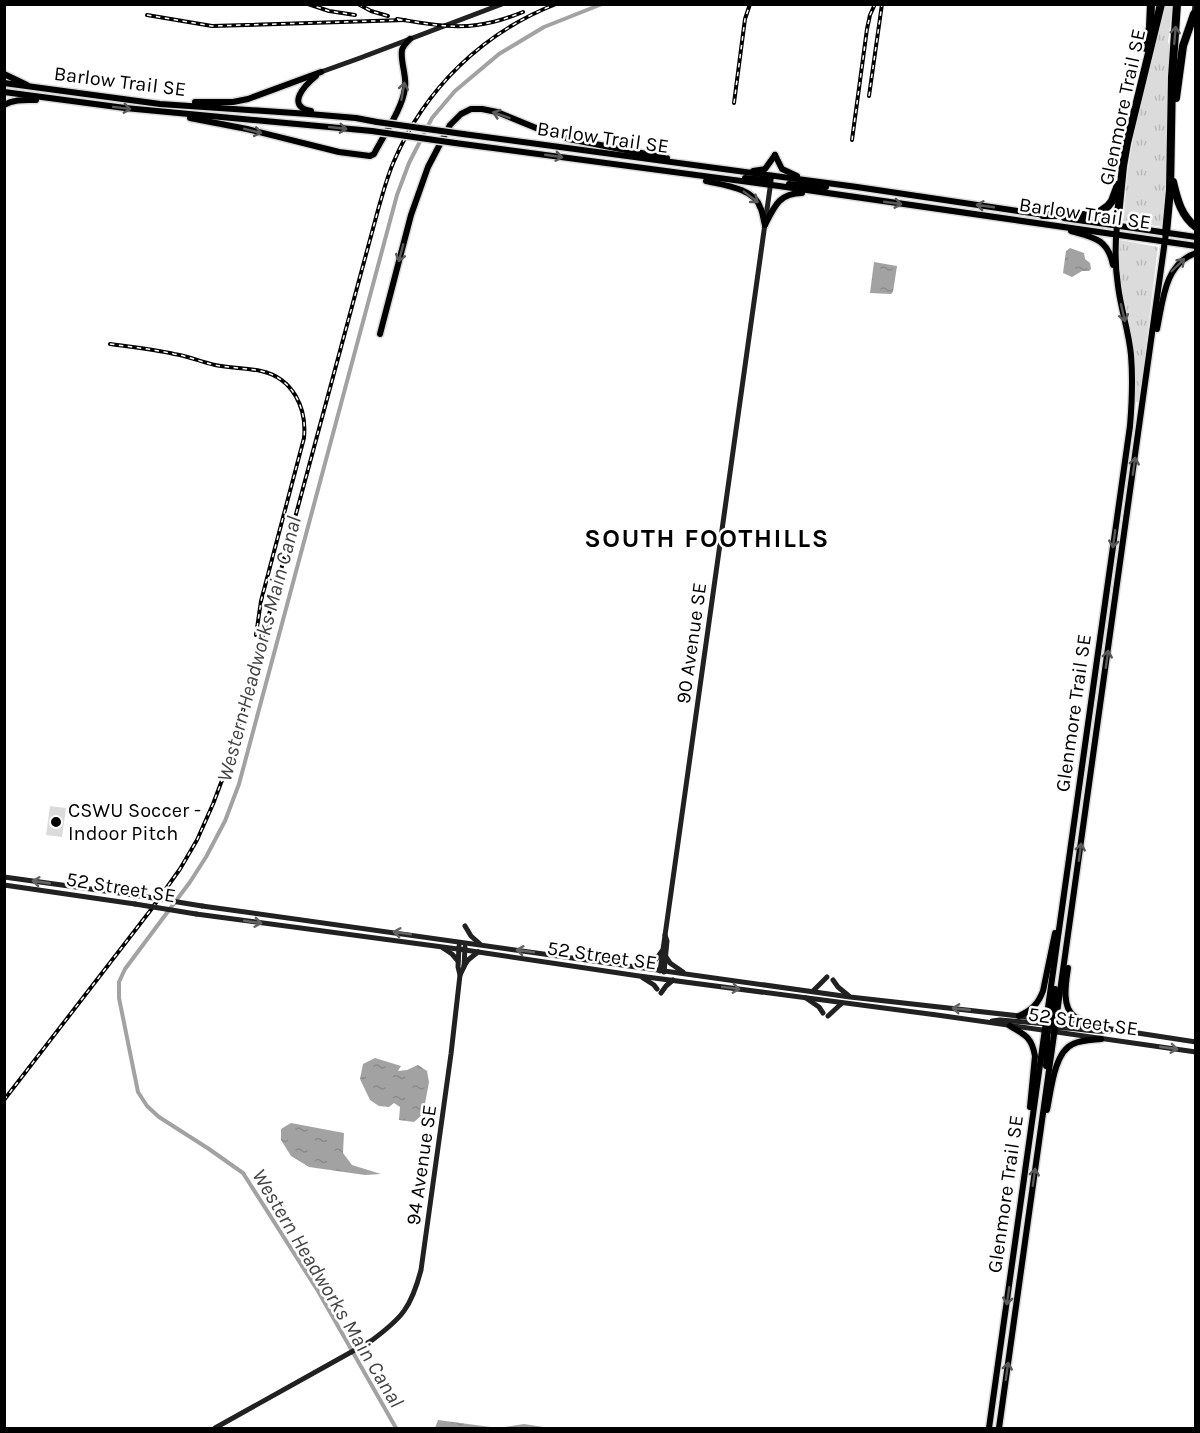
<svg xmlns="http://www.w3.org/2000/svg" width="1200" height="1433" font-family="Karla,sans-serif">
<defs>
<pattern id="grass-tufts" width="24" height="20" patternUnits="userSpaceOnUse" patternTransform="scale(1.5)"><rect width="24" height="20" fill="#dbdbdb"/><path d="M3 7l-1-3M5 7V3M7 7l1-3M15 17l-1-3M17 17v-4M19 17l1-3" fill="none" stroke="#bababa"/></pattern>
<pattern id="water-ripples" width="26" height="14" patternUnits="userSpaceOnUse" patternTransform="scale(1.5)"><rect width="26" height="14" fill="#a2a2a2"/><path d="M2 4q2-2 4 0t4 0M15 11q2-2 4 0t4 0" fill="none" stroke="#8a8a8a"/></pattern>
</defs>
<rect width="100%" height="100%" fill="#fff"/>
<g fill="url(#grass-tufts)">
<path d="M1165 5H1173L1168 42 1170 47C1166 107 1172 167 1163 227L1123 221 1128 168 1137 116Z"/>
<path d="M1120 240 1158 247 1139 402H1136V373L1134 353 1120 279Z"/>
</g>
<path fill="#dbdbdb" d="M50 806 66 808 62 837 46 835Z"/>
<g fill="url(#water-ripples)">
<path d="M1070 248 1084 253 1085 259 1090 263 1091 269 1089 271H1082L1072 277 1063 273 1066 251Z"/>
<path d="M874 262 897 266 893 292 891 294 870 293Z"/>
<path d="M375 1058 401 1066 398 1071 407 1070 418 1065 427 1071 429 1082 423 1114 414 1122 399 1120 400 1107 394 1103 389 1107 379 1106 370 1100 360 1079 363 1064Z"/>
<path d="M291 1123 344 1133 343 1153 352 1165 381 1174 365 1175 309 1167 291 1156 281 1140V1129Z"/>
<path d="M438 1420 498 1428 524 1424 550 1428H435Z"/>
</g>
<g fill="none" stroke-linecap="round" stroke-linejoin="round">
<path stroke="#a2a2a2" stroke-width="4" d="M396 1428 318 1291 243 1173 209 1149 159 1117 147 1106 138 1092 119 998V982L125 969 190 882 206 857 225 821 239 784 397 195 409 163 432 118 455 91 499 54 544 27 602 4"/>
<defs>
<g id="primary">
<path d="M4 74 27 85"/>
<path d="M4 83 160 104 309 114 356 118 377 122"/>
<path d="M4 92 125 108 372 131"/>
<path d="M195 102H233L248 99 321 72"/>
<path d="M4 105C14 99 25 100 36 100"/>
<path d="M311 111C285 106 305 85 316 76"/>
<path d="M190 118 247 129 339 152 370 156 374 154C384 134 402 110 405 88 407 76 400 61 402 50 403 46 407 42 410 39"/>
<path d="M463 134 857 187 1045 215"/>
<path d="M455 143 779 186 1196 246"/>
<path d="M775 155 782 169 797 176"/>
<path d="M753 171 765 169 775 155"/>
<path d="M745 178 767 180H770L772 176"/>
<path d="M706 181C723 185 754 188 760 207 763 212 763 219 765 225"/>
<path d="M789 184 826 187"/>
<path d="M1064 218 1196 237"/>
<path d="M765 225C774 207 779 193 802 193"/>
<path d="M1071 231C1093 237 1108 239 1113 265"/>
<path d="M1157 329C1163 301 1164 264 1196 253"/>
<path d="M380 334 411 215 428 167 450 125 461 114 471 109H482L497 112 541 130 569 139 667 158"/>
<path d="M1068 968C1066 982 1061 1008 1075 1017 1084 1023 1097 1025 1107 1028"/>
<path d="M1019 1016C1032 1010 1038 1004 1043 991L1055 933"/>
<path d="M1010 1026C1026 1035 1032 1038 1035 1056L1030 1107"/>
<path d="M1052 1026 1055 989"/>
<path d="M1046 1066 1048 1026"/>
<path d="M1047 1110C1051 1091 1054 1052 1073 1044 1081 1040 1092 1040 1101 1039"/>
<path d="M989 1428 1044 1036 1130 426C1132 402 1133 379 1131 355 1129 332 1121 310 1118 286 1115 266 1115 245 1117 225"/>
<path d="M999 1428 1166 233"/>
</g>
<g id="highway">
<path d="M1146 48 1150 27 1151 4"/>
<path d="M1176 98 1183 46 1194 14"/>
<path d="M1173 182C1177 199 1181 216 1196 227"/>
<path d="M1043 215H1087L1098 213 1108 206 1112 201 1118 185"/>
<path d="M1117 225 1123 166 1127 143 1161 4"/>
<path d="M1166 233 1170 190 1172 77 1177 4"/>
</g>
</defs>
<use href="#primary" stroke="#dbdbdb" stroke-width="9"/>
<use href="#highway" stroke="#dbdbdb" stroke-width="10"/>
<g stroke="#212121" stroke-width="5">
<path d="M1194 14 1195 4"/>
<path d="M321 72 360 58 502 4"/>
<path d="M4 877 141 896"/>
<path d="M4 885 135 904"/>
<path d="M202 906 850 997 1019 1016 1090 1026"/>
<path d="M196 914 465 950 639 976 937 1015 1196 1052"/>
<path d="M465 926 471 936 480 944"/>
<path d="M459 946 458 967 460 975"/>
<path d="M443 948 452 954 458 961"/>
<path d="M666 957 670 963 683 972"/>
<path d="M464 966 468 960 478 952"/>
<path d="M646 967 654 962 662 951"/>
<path d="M660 971 771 181"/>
<path d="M664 972 667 941 665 935"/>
<path d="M643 978 654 985 657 989"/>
<path d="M833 980 838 987 849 996"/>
<path d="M813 991 827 977"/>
<path d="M661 993 666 986 673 980"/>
<path d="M806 998 819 1007 823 1013"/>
<path d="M828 1016 842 1003"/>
<path d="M992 1021 1000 1020 1048 1024"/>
<path d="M1053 1028C1072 1026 1090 1033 1109 1031"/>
<path d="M1105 1028 1196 1042"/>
<path d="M215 1428 371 1341C402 1318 411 1308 421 1270L451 1054 460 975 464 967 465 947"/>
</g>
<use href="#primary" stroke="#000" stroke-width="6"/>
<use href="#highway" stroke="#000" stroke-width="8"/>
<defs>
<g id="rail">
<path d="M308 4 329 11 355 15"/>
<path d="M358 4 371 11 388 16"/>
<path d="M147 15 212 26 405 20"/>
<path d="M397 19C423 23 451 29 477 25 493 23 508 18 523 12"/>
<path d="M869 96 882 4"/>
<path d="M734 103 745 19 750 4"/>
<path d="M852 140 867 29 870 15 875 4"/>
<path d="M110 344C131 347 153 349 174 354 188 356 201 362 215 365 230 368 246 368 261 371 293 378 307 408 304 438L261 601 256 635"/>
<path d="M4 1100 150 911 180 869 197 840 213 804 227 767 237 733 378 210C383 193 387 177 394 161 425 89 482 33 556 4"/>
</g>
</defs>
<use href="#rail" stroke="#000" stroke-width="4"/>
<use href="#rail" stroke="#fff" stroke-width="1.5" stroke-dasharray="4.5" stroke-linecap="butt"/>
<defs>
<g id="primary-bridge">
<path d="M377 122 463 134"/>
<path d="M372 131 455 143"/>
</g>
</defs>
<use href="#primary-bridge" stroke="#dbdbdb" stroke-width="9" stroke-linecap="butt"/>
<g stroke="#212121" stroke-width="5">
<path d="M141 896 202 906"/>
<path d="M135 904 196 914"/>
</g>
<use href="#primary-bridge" stroke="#000" stroke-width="6"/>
</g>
<defs><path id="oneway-shaft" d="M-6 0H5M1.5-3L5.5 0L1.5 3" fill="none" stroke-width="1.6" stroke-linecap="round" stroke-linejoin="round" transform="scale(1.5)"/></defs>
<g stroke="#595959">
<use href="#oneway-shaft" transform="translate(1175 35) rotate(-85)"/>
<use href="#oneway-shaft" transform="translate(403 91) rotate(-80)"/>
<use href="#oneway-shaft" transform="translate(122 108) rotate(7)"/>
<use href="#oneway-shaft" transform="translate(501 115) rotate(-161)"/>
<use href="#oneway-shaft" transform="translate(338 128) rotate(6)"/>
<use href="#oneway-shaft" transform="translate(253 131) rotate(14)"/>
<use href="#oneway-shaft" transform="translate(554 156) rotate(8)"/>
<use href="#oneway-shaft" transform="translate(751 197) rotate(37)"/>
<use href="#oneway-shaft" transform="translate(893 203) rotate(8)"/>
<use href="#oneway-shaft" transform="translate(985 206) rotate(-172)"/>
<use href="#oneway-shaft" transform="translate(401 253) rotate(105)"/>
<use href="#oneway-shaft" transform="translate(1178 265) rotate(-44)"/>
<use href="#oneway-shaft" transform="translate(1123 313) rotate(77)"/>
<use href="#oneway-shaft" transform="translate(1134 466) rotate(-82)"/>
<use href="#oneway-shaft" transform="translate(1114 539) rotate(98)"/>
<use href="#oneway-shaft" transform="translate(1107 659) rotate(-82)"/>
<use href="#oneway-shaft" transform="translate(1080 852) rotate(-82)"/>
<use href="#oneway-shaft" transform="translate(1034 1177) rotate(-82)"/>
<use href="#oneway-shaft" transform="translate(1008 1296) rotate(98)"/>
<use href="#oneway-shaft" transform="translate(1007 1371) rotate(-82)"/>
</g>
<g stroke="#646464">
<use href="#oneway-shaft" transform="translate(41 882) rotate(-172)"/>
<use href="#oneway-shaft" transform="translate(253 922) rotate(8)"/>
<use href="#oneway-shaft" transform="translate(402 933) rotate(-172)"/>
<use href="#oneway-shaft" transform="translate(525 951) rotate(-172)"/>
<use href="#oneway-shaft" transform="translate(731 988) rotate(7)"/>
<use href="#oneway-shaft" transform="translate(961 1009) rotate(-174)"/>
<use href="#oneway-shaft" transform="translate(1169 1048) rotate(8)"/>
</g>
<circle fill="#000" stroke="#fff" stroke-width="2" cx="56" cy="822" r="6"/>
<g text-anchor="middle" stroke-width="5" stroke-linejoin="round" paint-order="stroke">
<g font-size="20" fill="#000" stroke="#fff">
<text transform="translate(120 81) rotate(7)" y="7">Barlow Trail SE</text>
<text transform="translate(1122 107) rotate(-78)" y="7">Glenmore Trail SE</text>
<text transform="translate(603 137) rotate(8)" y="7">Barlow Trail SE</text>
<text transform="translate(1085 213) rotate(8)" y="7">Barlow Trail SE</text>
<text transform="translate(691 643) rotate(-82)" y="7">90 Avenue SE</text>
<text transform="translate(1073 713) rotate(-82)" y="7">Glenmore Trail SE</text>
<text transform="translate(121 887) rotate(9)" y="7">52 Street SE</text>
<text transform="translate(602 955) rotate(8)" y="7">52 Street SE</text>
<text transform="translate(1083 1021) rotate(8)" y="7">52 Street SE</text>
<text transform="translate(421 1165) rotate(-82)" y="7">94 Avenue SE</text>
<text transform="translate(1005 1194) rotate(-82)" y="7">Glenmore Trail SE</text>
</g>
<g font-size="20" fill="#000" stroke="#fff" text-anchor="start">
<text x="68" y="817">CSWU Soccer -<tspan x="68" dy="23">Indoor Pitch</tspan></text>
</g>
<g font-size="21" font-style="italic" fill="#434343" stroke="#fff">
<text transform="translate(259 649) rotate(-75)" y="7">Western Headworks Main Canal</text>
<text transform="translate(328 1288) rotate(59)" y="7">Western Headworks Main Canal</text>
</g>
<g font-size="26" font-weight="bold" letter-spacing="1.5" fill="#000" stroke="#fff">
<text x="707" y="547">SOUTH FOOTHILLS</text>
</g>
</g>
<rect width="1200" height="1433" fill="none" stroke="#000000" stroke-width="12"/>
</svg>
